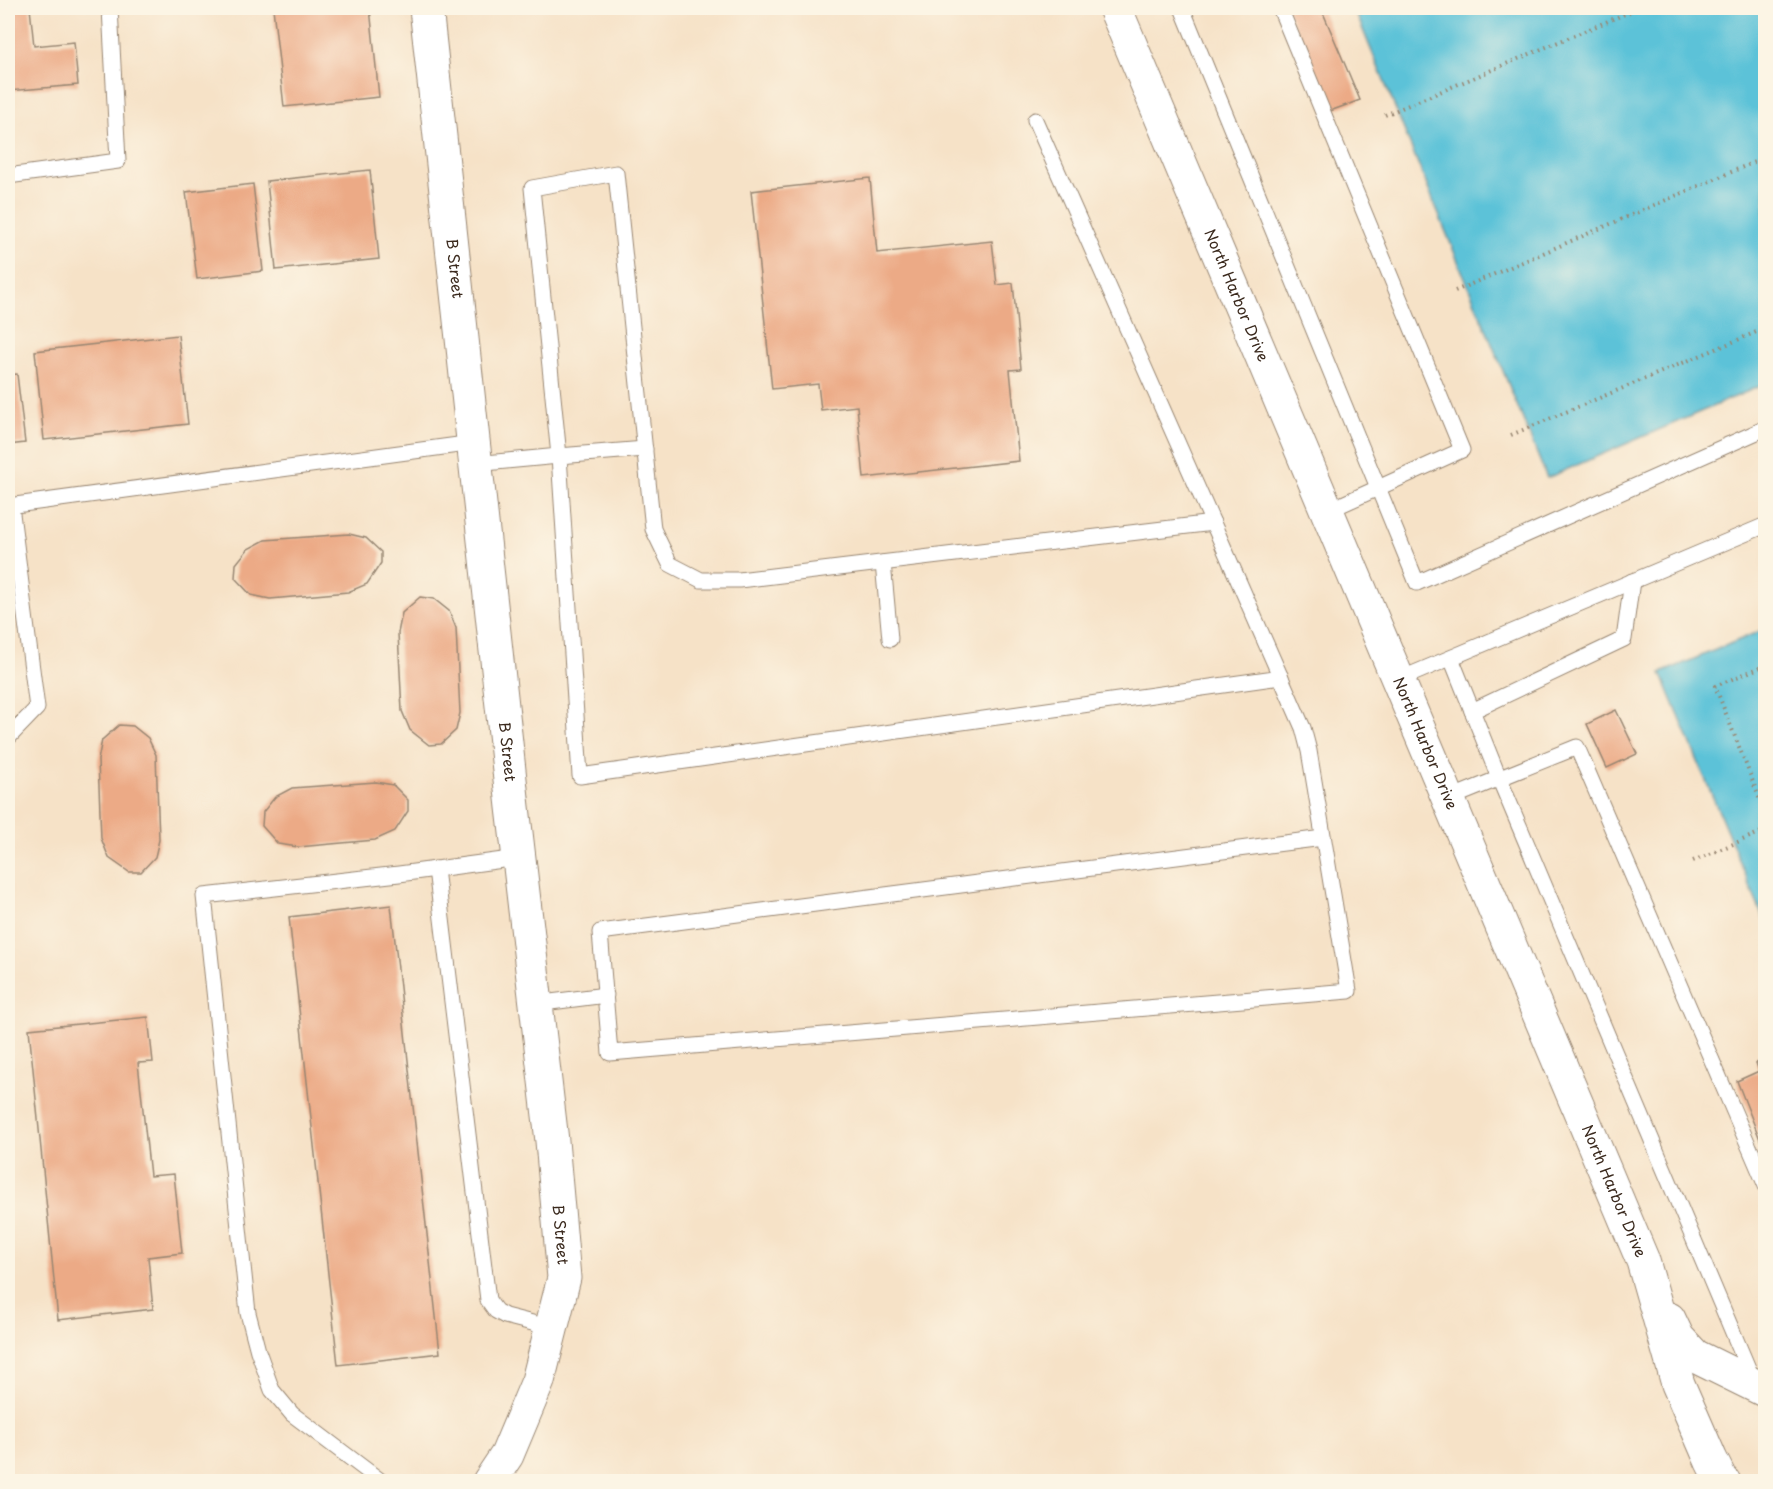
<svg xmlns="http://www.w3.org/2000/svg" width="1773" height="1489" font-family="'Playpen Sans',sans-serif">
<rect width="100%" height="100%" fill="#fcf5e5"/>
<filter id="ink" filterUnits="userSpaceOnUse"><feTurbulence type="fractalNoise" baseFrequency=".0167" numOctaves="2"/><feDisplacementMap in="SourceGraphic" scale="12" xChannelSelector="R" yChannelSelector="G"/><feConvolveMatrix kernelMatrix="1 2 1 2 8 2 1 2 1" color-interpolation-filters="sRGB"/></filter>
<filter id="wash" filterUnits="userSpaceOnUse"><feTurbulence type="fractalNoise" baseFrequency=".008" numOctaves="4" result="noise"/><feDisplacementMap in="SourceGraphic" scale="24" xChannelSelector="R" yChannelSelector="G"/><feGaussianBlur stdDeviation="1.35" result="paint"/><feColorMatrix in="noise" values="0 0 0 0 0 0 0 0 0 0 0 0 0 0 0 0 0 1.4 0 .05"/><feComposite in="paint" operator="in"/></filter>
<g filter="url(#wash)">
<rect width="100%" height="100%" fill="#f6e2c7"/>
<g fill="#5bc2d8" stroke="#4b767b" stroke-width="1.5">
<path d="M1354 8H1765V384L1547 478Z"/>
<path d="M1765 629V922L1661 673Z"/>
</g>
<g id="blocks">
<g fill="#ecaa86">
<path d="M8 8H30L34 46 74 42 78 85 8 91Z"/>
<path d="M273 8H370L379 97 284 107Z"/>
<path d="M1287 8H1321L1360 100 1330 111Z"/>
<path d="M370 170 379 259 276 270 267 181Z"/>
<path d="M870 178 877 253 992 241 997 285 1013 283 1021 369 1010 370 1019 461 864 478 857 406 821 410 818 384 772 389 751 191Z"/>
<path d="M253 184 263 271 197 279 186 192Z"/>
<path d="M178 335 188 424 44 440 35 351Z"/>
<path d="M17 374 25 443 8 445V375Z"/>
<path d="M349 534 366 538 381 552V563L367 584 348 592 270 599 251 595 235 578 236 564 248 549 265 540Z"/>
<path d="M420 597 434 599 449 611 456 628 460 713 456 730 441 744 429 745 410 730 402 711 398 633 402 613Z"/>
<path d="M1616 710 1637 754 1607 768 1587 724Z"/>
<path d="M119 725 133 726 148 738 156 755 159 840 155 857 141 872H129L109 858 101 838 98 760 102 740Z"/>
<path d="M376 782 393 785 408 800V811L395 831 375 840 298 847 278 844 262 826 263 812 275 797 292 788Z"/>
<path d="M391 905 440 1353 338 1365 289 917Z"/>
<path d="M148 1017 153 1062 138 1063 150 1176 174 1174 182 1253 148 1257 153 1309 58 1320 29 1029Z"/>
<path d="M1766 1059V1152H1765L1737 1081 1759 1071 1756 1063Z"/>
</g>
</g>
</g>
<g filter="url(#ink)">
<use href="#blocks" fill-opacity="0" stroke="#988672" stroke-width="1.5"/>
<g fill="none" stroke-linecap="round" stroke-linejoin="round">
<defs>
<g id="service">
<path d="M1182 8 1417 583 1766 428"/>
<path d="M1280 8 1462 450 1327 511"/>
<path d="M1035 120 1213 523"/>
<path d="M8 176 118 161 110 8"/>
<path d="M645 449 559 456 580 776 1281 677"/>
<path d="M475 464 559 456 532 188 616 173 653 529 670 564 701 580H739L1213 523 1303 728 1309 751 1349 991 610 1053 600 932 1323 838"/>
<path d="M8 506 473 443"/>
<path d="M883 563 890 639"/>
<path d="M1451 658 1499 778 1753 1380"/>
<path d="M1398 680 1766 525"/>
<path d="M1472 711 1624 639 1632 581"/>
<path d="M8 738 37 708 11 506"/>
<path d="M1448 799 1577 747 1766 1186"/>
<path d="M436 869 488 1300 496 1311 505 1316 552 1328"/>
<path d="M535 1004 606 995"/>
<path d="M382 1482 292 1414 272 1390 258 1351 248 1313 204 896 399 874 518 858"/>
</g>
<g id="tertiary">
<path id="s1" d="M426 8 513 807 552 1141 564 1278 538 1381 507 1455 489 1482"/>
<path id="s2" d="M1115 8 1643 1261 1678 1384 1711 1460 1720 1478 1724 1482"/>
<path d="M1669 1319 1678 1338 1695 1356 1766 1391"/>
</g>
</defs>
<use href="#service" stroke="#988672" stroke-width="17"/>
<use href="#tertiary" stroke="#988672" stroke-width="35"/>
<g stroke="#988672" stroke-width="4" stroke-dasharray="1.5 4.5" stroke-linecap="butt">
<path d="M1385 115 1639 8"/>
<path d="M1455 291 1766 157"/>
<path d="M1511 435 1766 328"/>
<path d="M1766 665 1715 686 1766 815"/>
<path d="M1693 861 1766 830"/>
</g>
<use href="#service" stroke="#fff" stroke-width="15"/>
<use href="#tertiary" stroke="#fff" stroke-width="33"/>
</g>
</g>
<g text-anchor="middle" stroke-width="5" stroke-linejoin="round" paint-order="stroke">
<g font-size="15" fill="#3b2a1e" stroke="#fcf5e5">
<text dy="5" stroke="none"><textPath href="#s1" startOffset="262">B Street</textPath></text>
<text dy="5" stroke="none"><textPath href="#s2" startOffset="312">North Harbor Drive</textPath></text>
<text dy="5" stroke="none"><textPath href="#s2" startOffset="798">North Harbor Drive</textPath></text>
<text dy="5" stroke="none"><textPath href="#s1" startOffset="748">B Street</textPath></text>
<text dy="5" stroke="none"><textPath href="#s2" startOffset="1284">North Harbor Drive</textPath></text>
<text dy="5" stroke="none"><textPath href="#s1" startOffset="1234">B Street</textPath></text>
</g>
</g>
<rect width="1773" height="1489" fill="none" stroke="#fcf5e5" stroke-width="30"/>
</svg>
